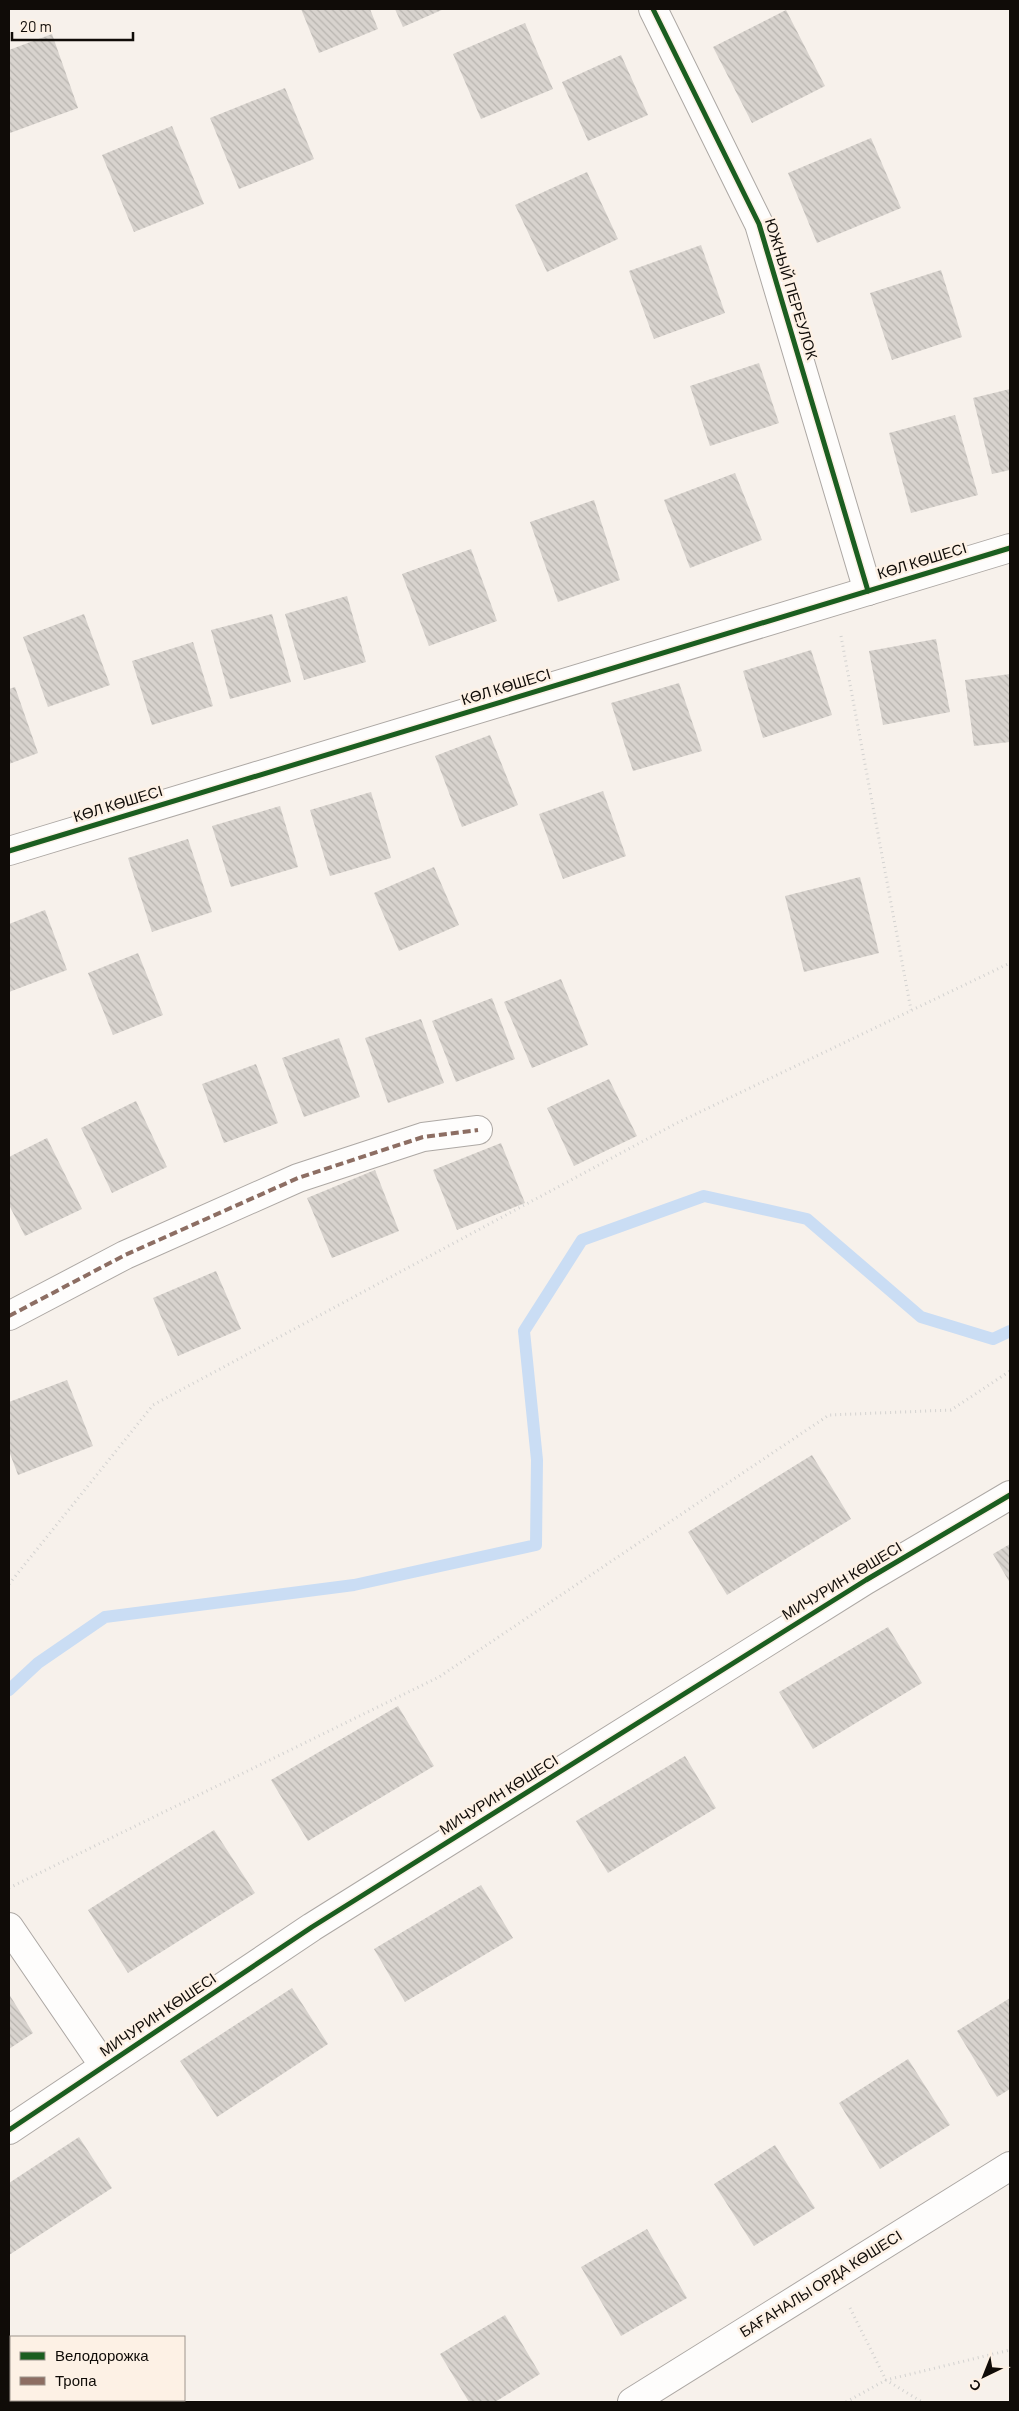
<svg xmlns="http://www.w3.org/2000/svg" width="1019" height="2411" font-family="Barlow,sans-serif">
<defs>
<pattern id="building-back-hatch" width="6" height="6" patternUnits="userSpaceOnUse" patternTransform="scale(1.25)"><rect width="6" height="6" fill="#d8d3ce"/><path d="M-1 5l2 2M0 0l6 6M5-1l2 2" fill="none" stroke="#b8b4af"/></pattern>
</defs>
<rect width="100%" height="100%" fill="#f7f1eb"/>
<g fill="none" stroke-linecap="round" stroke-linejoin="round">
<path stroke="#caddf4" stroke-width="12" d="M9 1690 38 1663 105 1617 354 1585 536 1545 537 1460 524 1331 582 1240 704 1196 807 1219 921 1317 993 1339 1010 1331"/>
</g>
<g fill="url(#building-back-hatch)">
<path d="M301 9H370L378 29 319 53Z"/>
<path d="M395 9H444L403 27Z"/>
<path d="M786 10 825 86 752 123 713 47Z"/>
<path d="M525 23 553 89 481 119 453 54Z"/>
<path d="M52 34 78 108 10 133 9 50Z"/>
<path d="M621 55 648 115 588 141 562 82Z"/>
<path d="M285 88 314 159 239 189 210 118Z"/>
<path d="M172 126 204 204 134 232 102 155Z"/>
<path d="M871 138 901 208 817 243 788 173Z"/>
<path d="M587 172 618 239 547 272 515 205Z"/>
<path d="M701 245 725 313 654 339 629 271Z"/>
<path d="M941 270 962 337 892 360 870 293Z"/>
<path d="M759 363 779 423 710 446 690 386Z"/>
<path d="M1010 389V470L992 474 973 398Z"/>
<path d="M955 415 978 495 911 513 889 433Z"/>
<path d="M735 473 762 540 690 568 664 500Z"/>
<path d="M594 500 620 580 558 602 530 522Z"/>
<path d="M471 549 497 621 429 646 402 574Z"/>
<path d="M347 596 366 662 304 680 285 614Z"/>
<path d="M84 614 110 685 48 707 23 637Z"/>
<path d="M272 614 291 682 230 699 211 630Z"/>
<path d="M936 639 950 712 883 725 869 651Z"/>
<path d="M193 642 213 706 152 725 132 661Z"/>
<path d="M811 650 832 715 763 738 743 671Z"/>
<path d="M1010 674V742L974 746 965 680Z"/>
<path d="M679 683 702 751 633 771 611 703Z"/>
<path d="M15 687 38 753 9 764V689Z"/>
<path d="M490 735 518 805 462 827 435 756Z"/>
<path d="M603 791 626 856 563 879 539 814Z"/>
<path d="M371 792 391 858 330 876 310 810Z"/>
<path d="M280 806 298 867 231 887 212 826Z"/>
<path d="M188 839 212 912 152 932 128 858Z"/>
<path d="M434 867 459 925 399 951 374 893Z"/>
<path d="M860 877 879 953 804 972 785 896Z"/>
<path d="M45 910 67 970 9 992V924Z"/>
<path d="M138 953 163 1015 113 1035 88 973Z"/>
<path d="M561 979 588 1045 532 1068 504 1002Z"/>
<path d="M492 998 515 1059 456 1082 432 1021Z"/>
<path d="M421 1019 444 1083 388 1103 365 1038Z"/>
<path d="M339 1038 360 1097 304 1117 282 1058Z"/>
<path d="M256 1064 278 1123 224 1143 202 1084Z"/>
<path d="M609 1079 637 1136 574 1166 547 1108Z"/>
<path d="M136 1101 167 1167 112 1193 81 1128Z"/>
<path d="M47 1138 82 1209 25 1236 9 1205V1157Z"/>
<path d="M501 1143 525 1203 457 1230 433 1170Z"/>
<path d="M375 1170 399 1231 332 1258 307 1198Z"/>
<path d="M216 1271 241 1329 178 1356 153 1298Z"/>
<path d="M67 1380 93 1446 18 1475 9 1451V1402Z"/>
<path d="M812 1455 851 1519 727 1595 688 1532Z"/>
<path d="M1010 1544V1583L993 1554Z"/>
<path d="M888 1627 922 1683 813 1749 779 1692Z"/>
<path d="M398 1706 434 1766 308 1841 271 1780Z"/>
<path d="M685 1756 716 1808 608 1873 576 1821Z"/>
<path d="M214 1830 255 1893 128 1973 88 1910Z"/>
<path d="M481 1885 513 1938 405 2002 374 1949Z"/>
<path d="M292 1988 328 2044 217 2117 180 2061Z"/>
<path d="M9 1994 33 2033 9 2049Z"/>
<path d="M1010 1998V2089L997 2097 957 2031Z"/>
<path d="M908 2059 950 2125 880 2169 839 2103Z"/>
<path d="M79 2137 112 2188 9 2255V2183Z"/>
<path d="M775 2145 815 2208 754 2246 714 2184Z"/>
<path d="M647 2229 687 2298 621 2336 581 2267Z"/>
<path d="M505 2315 540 2374 495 2402H469L440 2354Z"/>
</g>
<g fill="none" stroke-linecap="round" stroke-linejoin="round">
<defs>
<g id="minor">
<path d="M653 9 759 224 868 591"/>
<path d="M9 851 1010 548"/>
<path d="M9 1316 125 1255 298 1178 423 1137 478 1130"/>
<path d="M9 1927 104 2066"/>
<path d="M9 2130 312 1927 866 1580 1010 1495"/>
<path d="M632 2402 1010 2166"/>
</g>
</defs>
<use href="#minor" stroke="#ada8a4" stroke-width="30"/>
<g stroke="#d3d2d0" stroke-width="3" stroke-dasharray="1 4" stroke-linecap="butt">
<path d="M841 636 911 1010"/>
<path d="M9 1584 153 1405 675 1124 1010 963"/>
<path d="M9 1888 439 1677 829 1415 951 1410 1010 1371"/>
<path d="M850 2308 886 2380 922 2402"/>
<path d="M846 2402 886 2380 1010 2350"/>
</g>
<use href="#minor" stroke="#fefdfc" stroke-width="28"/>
<path stroke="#8d6e63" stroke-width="4" stroke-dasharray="8 4" stroke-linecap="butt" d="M9 1316 125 1255 298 1178 423 1137 478 1130"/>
<defs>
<g id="cycleway">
<path d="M653 9 759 224 868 591"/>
<path d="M9 851 1010 548"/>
<path d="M9 2130 312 1927 866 1580 1010 1495"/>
</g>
</defs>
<use href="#cycleway" stroke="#fdf1e5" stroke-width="8"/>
<use href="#cycleway" stroke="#1b5e20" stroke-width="5"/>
</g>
<g text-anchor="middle" stroke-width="5" stroke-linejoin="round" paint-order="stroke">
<g font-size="15" fill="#100c08" stroke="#fdf1e5">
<text transform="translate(791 289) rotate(73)" y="5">ЮЖНЫЙ ПЕРЕУЛОК</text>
<text transform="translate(922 561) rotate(-17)" y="5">КӨЛ КӨШЕСІ</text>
<text transform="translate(506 687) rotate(-17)" y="5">КӨЛ КӨШЕСІ</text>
<text transform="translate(118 804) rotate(-17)" y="5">КӨЛ КӨШЕСІ</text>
<text transform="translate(842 1581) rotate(-31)" y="5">МИЧУРИН КӨШЕСІ</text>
<text transform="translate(499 1795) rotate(-32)" y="5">МИЧУРИН КӨШЕСІ</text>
<text transform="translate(158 2015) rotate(-34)" y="5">МИЧУРИН КӨШЕСІ</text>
<text transform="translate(821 2284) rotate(-32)" y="5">БАҒАНАЛЫ ОРДА КӨШЕСІ</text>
</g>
</g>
<rect width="1019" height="2411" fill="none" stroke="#100c08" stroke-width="20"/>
<rect x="10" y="2336" width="175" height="65" fill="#fdf1e5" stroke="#9e958d"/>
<rect x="20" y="2352" width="25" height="8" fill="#1b5e20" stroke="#9e958d"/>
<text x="55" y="2361" font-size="15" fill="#100c08">Велодорожка</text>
<rect x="20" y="2377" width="25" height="8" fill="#8d6e63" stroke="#9e958d"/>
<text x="55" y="2386" font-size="15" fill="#100c08">Тропа</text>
<g transform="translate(984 2376) rotate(223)" stroke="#fdf1e5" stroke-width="4" paint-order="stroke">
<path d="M0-4L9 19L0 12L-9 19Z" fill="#100c08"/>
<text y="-8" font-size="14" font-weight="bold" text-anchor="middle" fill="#100c08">С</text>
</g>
<path d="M12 32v8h121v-8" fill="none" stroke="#100c08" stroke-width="2.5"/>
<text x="20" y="32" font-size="15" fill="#100c08" stroke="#fdf1e5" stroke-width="4" paint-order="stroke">20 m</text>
</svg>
